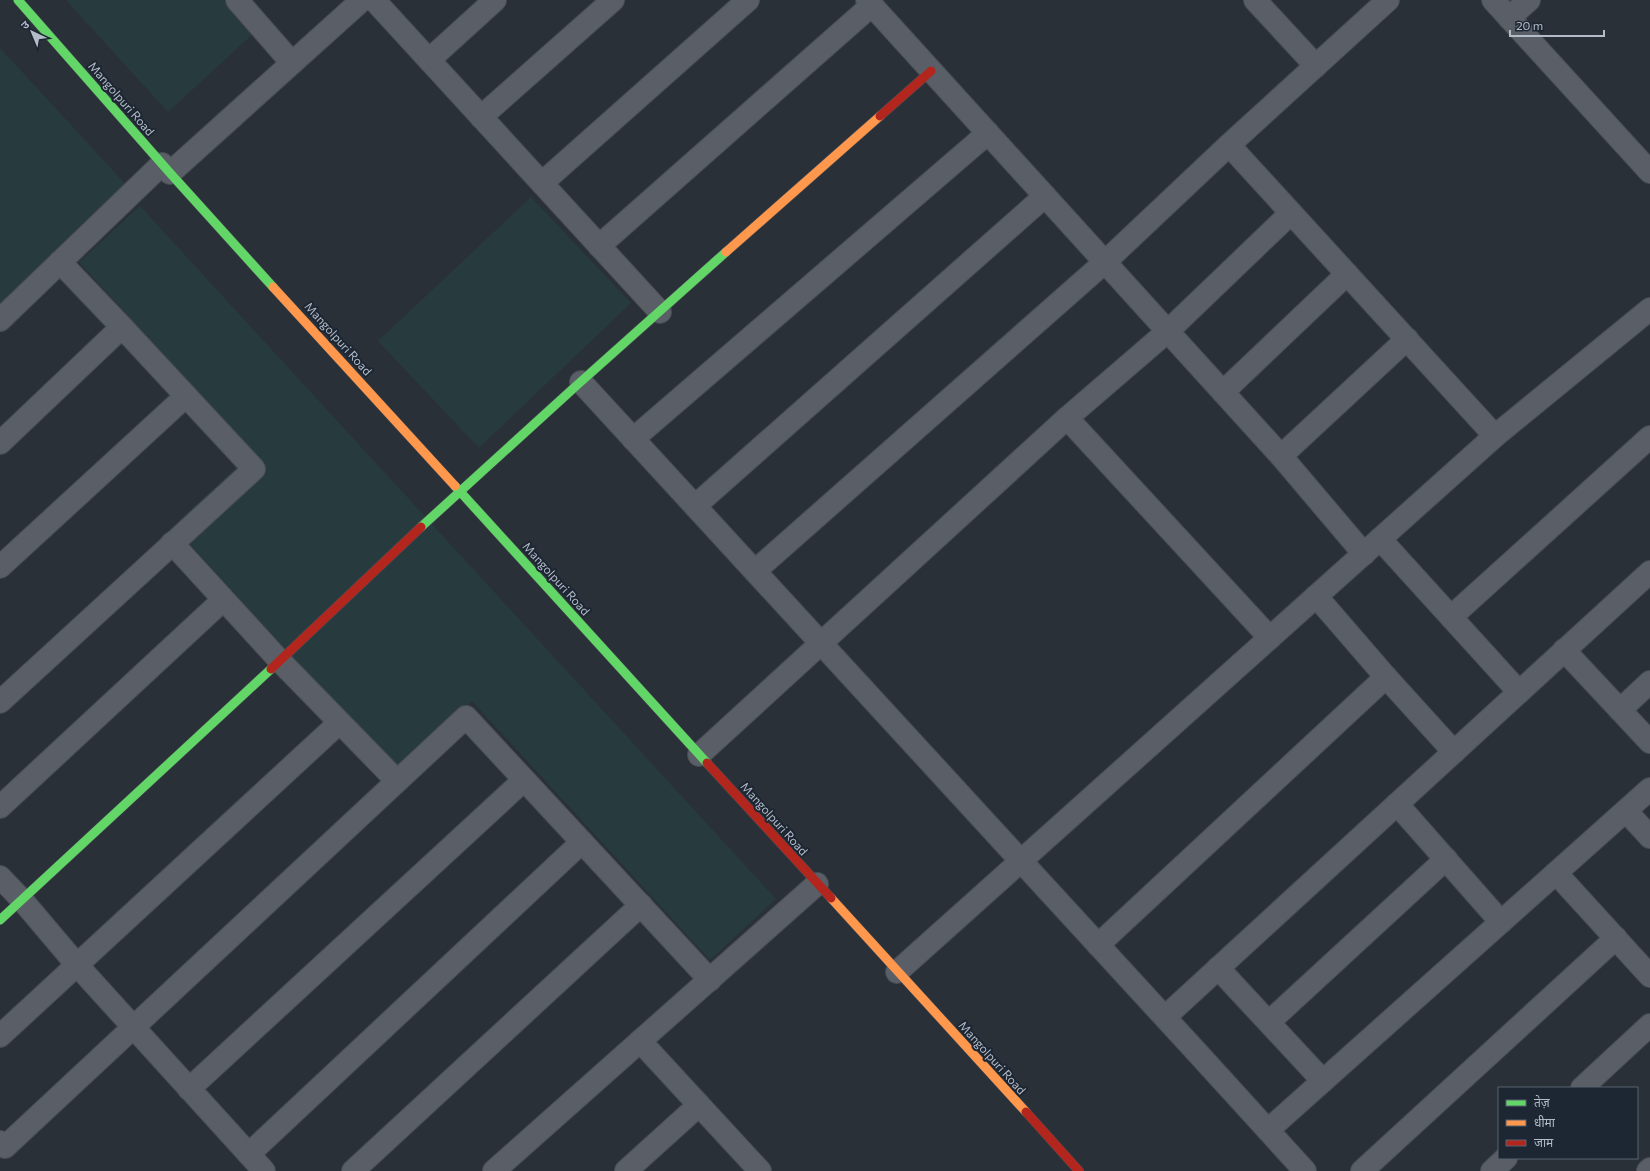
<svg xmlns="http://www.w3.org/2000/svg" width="1650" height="1171" font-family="Commissioner,'Noto Sans Devanagari',sans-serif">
<rect width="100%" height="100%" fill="#2a3038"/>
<g fill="#273a3e">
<path d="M66 0H227L256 31 168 112Z"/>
<path d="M0 48 129 188 0 306Z"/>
<path d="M531 197 631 303 479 448 378 341Z"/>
<path d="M140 206 776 899 710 960 472 701 396 770 173 526 253 452 79 262Z"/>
</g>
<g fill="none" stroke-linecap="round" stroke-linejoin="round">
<defs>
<g id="street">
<path d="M237 0 292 63"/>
<path d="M374 0 660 312"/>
<path d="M867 0 1281 456 1364 554"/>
<path d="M1255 0 1316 66"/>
<path d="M1493 0 1650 172"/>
<path d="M1509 18 1529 0"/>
<path d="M429 60 495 0"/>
<path d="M481 117 613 0"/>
<path d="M1229 145 1495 436"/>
<path d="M170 173 362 0"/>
<path d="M542 183 748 0"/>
<path d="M599 246 872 5"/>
<path d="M0 320 162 164"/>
<path d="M581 382C823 645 1065 907 1305 1171"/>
<path d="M1223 392 1347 274"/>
<path d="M1067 418 1270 638"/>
<path d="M633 439 988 133"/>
<path d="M0 443 122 327"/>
<path d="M1281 456 1407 339"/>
<path d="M695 506 1045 196"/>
<path d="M1380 539 1519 692"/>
<path d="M172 543 280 661 397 781"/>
<path d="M0 567 186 396"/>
<path d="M755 571 1105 262 1229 145 1388 0"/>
<path d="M1316 596 1386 677 1454 752"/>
<path d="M1451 617 1650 437"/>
<path d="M1564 650 1650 742"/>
<path d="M0 702 254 469 122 327 60 262"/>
<path d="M1620 710 1650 682"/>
<path d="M699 755 1067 418 1168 331 1291 213"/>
<path d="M1397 804 1501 922"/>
<path d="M0 807 223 600"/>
<path d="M1626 811 1650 837"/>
<path d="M1556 873 1650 976"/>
<path d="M0 877 22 900 77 965 264 1171"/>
<path d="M1098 945 1386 677"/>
<path d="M1218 968 1323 1081"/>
<path d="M897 972 1495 436 1650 309"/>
<path d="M1165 1017 1650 572"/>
<path d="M1269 1022 1446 859"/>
<path d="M0 1036 339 723"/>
<path d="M640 1041 760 1171"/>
<path d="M1582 1088 1650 1025"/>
<path d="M189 1089 524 780"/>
<path d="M1268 1130 1650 789"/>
<path d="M0 1142 5 1147 466 717 710 980"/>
<path d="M249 1154 582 842"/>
<path d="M353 1171 641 905"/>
<path d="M494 1171 817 884"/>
<path d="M626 1171 699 1105"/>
<path d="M1362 1171 1616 938"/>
<path d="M1492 1171 1506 1158"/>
<path d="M1648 1171 1650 1169"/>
</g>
<g id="fast">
<path d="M18 0 170 173 273 287"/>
<path d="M455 486 707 763"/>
<path d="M421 527 576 386 726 252"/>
<path d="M0 920 271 669"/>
</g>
<g id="slow">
<path d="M726 252 880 116"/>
<path d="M273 287 455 486"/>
<path d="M831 898 1026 1112"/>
</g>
<g id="jam">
<path d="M880 116 931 71"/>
<path d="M271 669 421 527"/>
<path d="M707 763 831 898"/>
<path d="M1026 1112 1079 1171"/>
</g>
</defs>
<use href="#street" stroke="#484c53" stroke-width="24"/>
<use href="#fast" stroke="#484c53" stroke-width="10"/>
<use href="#slow" stroke="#484c53" stroke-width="10"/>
<use href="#jam" stroke="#484c53" stroke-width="10"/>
<use href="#street" stroke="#5a5e66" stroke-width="22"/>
<use href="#fast" stroke="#63d668" stroke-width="9"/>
<use href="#slow" stroke="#ff974d" stroke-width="9"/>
<use href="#jam" stroke="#b3261e" stroke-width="9"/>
</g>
<g text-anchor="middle" stroke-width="4" stroke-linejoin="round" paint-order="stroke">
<g font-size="12" fill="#b4bcc9" stroke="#1d2633">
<text transform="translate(121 99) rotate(49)" y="4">Mangolpuri Road</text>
<text transform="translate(338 339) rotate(48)" y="4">Mangolpuri Road</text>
<text transform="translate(556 579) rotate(48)" y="4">Mangolpuri Road</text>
<text transform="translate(774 819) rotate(48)" y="4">Mangolpuri Road</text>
<text transform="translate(992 1058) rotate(48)" y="4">Mangolpuri Road</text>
</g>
</g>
<rect x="1498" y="1087" width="140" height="72" fill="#1d2633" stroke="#59626f"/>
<rect x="1506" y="1100" width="20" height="6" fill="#63d668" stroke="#59626f"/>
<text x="1534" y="1107" font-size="12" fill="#b4bcc9">तेज़</text>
<rect x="1506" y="1120" width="20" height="6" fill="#ff974d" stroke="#59626f"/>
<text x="1534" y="1127" font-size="12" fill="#b4bcc9">धीमा</text>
<rect x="1506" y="1140" width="20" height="6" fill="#b3261e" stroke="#59626f"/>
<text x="1534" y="1147" font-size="12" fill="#b4bcc9">जाम</text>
<g transform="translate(32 32) rotate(316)" stroke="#1d2633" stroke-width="3" paint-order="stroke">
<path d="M0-3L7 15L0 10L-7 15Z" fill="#b4bcc9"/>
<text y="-6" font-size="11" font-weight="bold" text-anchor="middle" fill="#b4bcc9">उ</text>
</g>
<path d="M1510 30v6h94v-6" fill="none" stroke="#b4bcc9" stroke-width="2"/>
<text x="1516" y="30" font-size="12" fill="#b4bcc9" stroke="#1d2633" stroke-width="3" paint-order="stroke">20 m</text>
</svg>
